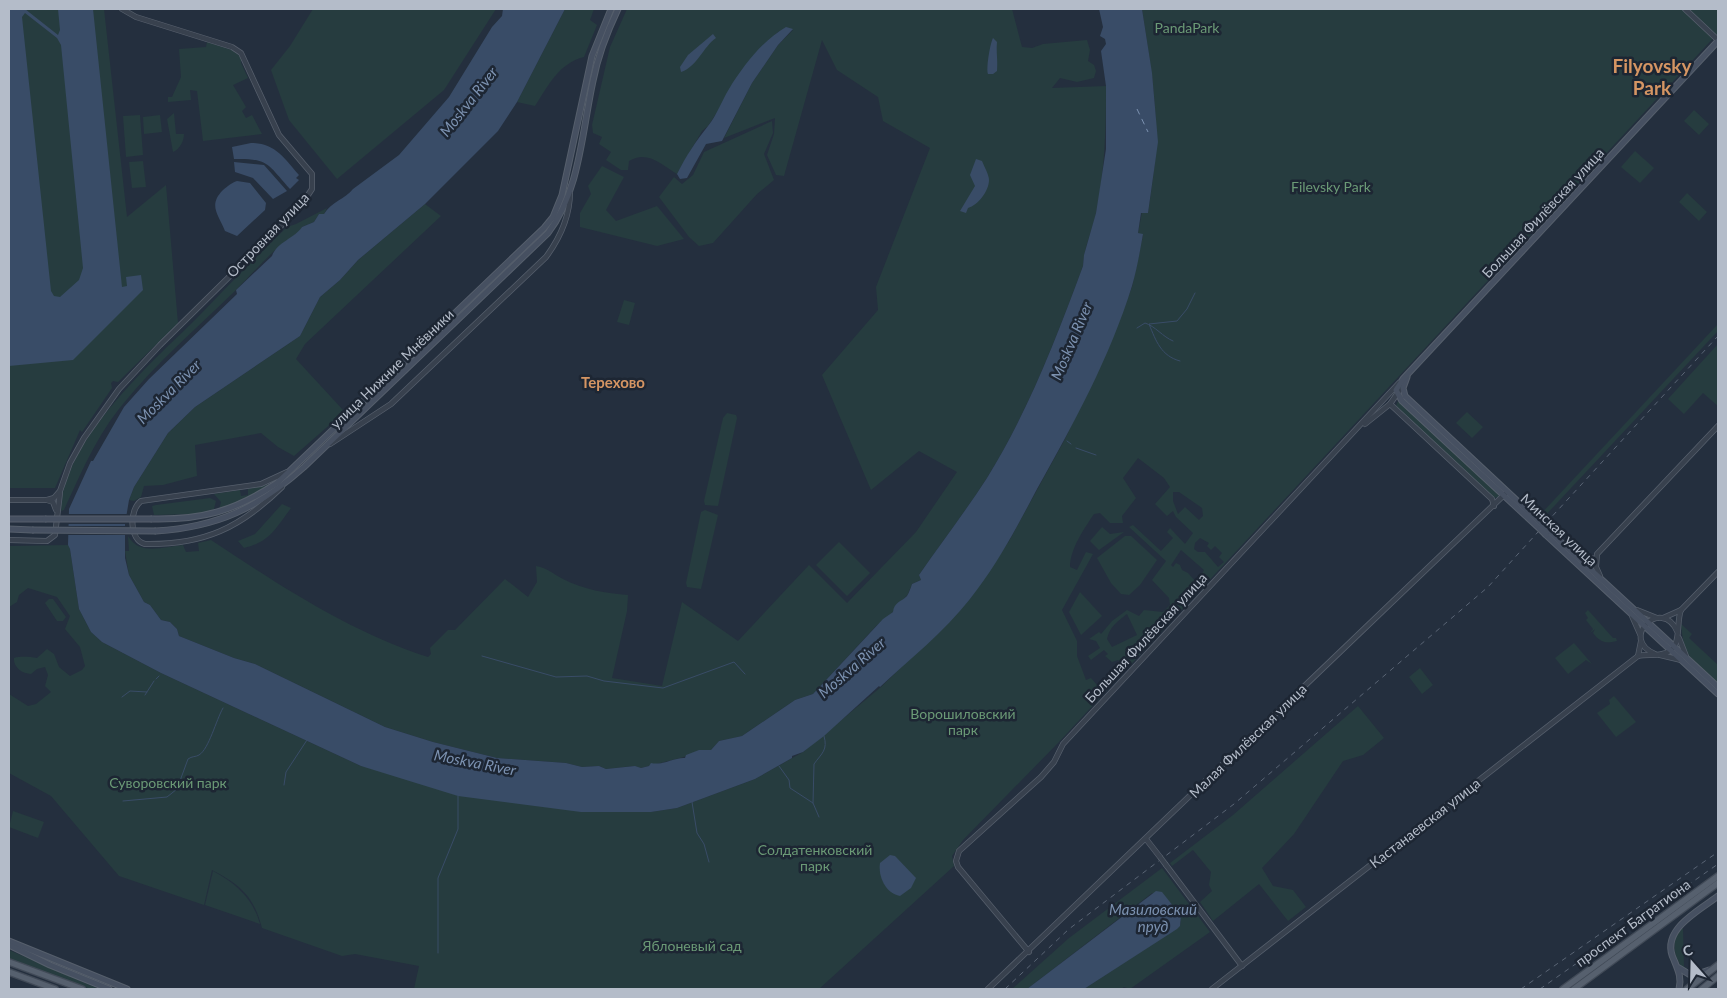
<svg xmlns="http://www.w3.org/2000/svg" width="1727" height="998" font-family="Lato,sans-serif">
<rect width="100%" height="100%" fill="#242f3e"/>
<g fill="#263c3f" fill-rule="evenodd">
<path d="M9 9H104L127 217 166 185 178 323 118 382 113 381 111 383 112 388 82 432 80 430 55 488H9Z"/>
<path d="M313 9H496L444 90 337 179 289 120 271 70 290 46Z"/>
<path d="M565 9H594L590 20 597 25 584 57C559 63 548 86 535 106L517 102Z"/>
<path d="M627 9H1012L1022 47 1032 48 1043 44 1087 40 1090 50 1088 61 1094 65 1096 71 1094 78 1077 82 1060 78 1052 88 1106 86C1106 129 1105 171 1096 213 1092 231 1084 248 1083 266 1056 339 1028 412 987 478 965 512 941 543 919 575L921 580 912 584 908 594 893 612 876 626 813 694 795 700 742 736 719 741 711 750 641 768 634 766 606 769 599 766 582 767 566 763 497 758 433 742 385 727 255 664 234 658 179 636 177 629 170 622 161 620 150 605 144 602 129 575 125 551H129L128 536C140 556 162 547 183 545L186 552 199 551 198 543 211 540C279 585 350 632 428 657L431 654 430 648 448 630H455L505 579 528 597 537 582 536 566C548 568 553 574 563 579 584 590 606 593 628 595L627 611 612 678 662 686 682 602 738 641 809 565 847 603 916 532 957 472 919 451 871 490 822 375 878 310 876 287 930 148 883 121 878 97 837 70 822 40 784 176 776 175 767 155 774 134 775 118 724 138 752 83 778 45 793 30 778 32 752 59 708 126 702 131 677 174C661 164 647 150 629 161L628 170H621L606 160 611 152 599 144 602 137 593 133 592 125 610 47Z"/>
<path d="M1142 9H1718V33L1058 743 963 840 952 856 954 866 819 989H414L419 966 355 954 342 956 262 928C254 897 241 885 212 870L204 905 119 876 51 796 9 773V694L28 706 36 704 51 692 45 686 48 675 45 667 37 669 31 674C22 674 13 667 14 658 21 656 30 657 37 658L47 649 54 654 59 667 70 676 82 670 85 666 80 647 65 629 70 616 57 597 28 588 19 595 17 602 9 607V546L68 545 70 549 79 609 91 632 102 642 161 673 361 766 651 812 677 808 755 779 803 752 881 687 969 600 1009 541 1065 439 1114 333 1132 287 1143 235 1138 233 1142 212 1148 213C1152 185 1157 157 1156 128 1155 88 1148 48 1142 9ZM1138 458 1164 478 1170 487 1155 504 1167 516 1173 511 1176 517 1193 533 1185 544 1170 528 1167 532 1173 538 1161 551 1133 525 1129 527 1166 561 1152 580 1169 598 1170 605 1163 612 1144 610 1139 616 1127 610 1112 621 1101 634 1099 632 1089 639 1096 641 1100 648 1088 656 1091 660 1104 650 1108 654 1105 656 1112 662 1118 660 1125 668 1103 692 1091 678 1086 680 1077 656V641L1062 610 1093 554 1086 552 1077 570 1070 567C1070 549 1084 529 1094 514L1100 513 1110 523H1123L1122 516 1136 498 1123 478ZM1173 492H1179L1202 508 1203 516 1199 520 1185 507 1178 514 1173 501ZM1200 538 1209 543 1207 546 1211 550 1215 546 1222 553 1219 557 1224 562 1218 567 1205 552H1198L1194 549 1195 543ZM1181 550 1204 570 1200 578 1203 583 1198 588 1194 586 1196 582 1188 573 1182 570 1180 565 1176 563 1173 567 1171 565ZM1127 614 1137 635 1112 647 1107 639C1110 626 1117 622 1127 614Z"/>
<path d="M207 42 232 50 241 57V63L248 78 233 85 246 107 242 111 246 118 252 115 262 134 203 141 197 91 190 90 191 100 168 102V97H172L181 77 179 49 206 47Z"/>
<path d="M1694 110 1709 124 1699 135 1684 121Z"/>
<path d="M174 113 176 134H184C184 141 180 149 173 152L167 119Z"/>
<path d="M140 115 143 155 126 157 123 116Z"/>
<path d="M160 115 162 132 144 134 143 117Z"/>
<path d="M772 121 773 133 764 154 774 180 757 194 713 243 699 246 689 237 659 197 674 177 682 184 693 175 704 152Z"/>
<path d="M1635 151 1654 168 1640 183 1621 167Z"/>
<path d="M143 161 146 187 132 188 129 162Z"/>
<path d="M602 166 624 177 606 210 616 221 657 206 684 239 657 246 580 227V213L591 194 588 186Z"/>
<path d="M1687 193 1707 212 1699 221 1679 202Z"/>
<path d="M425 204 441 216 305 344 296 359 343 410 334 421 294 456 278 447 261 433 195 445 197 476 163 485 144 486 141 497 134 501 129 500 134 487 168 433 195 407 300 336 320 297 340 280 358 260Z"/>
<path d="M327 208 324 214H319L314 222 302 227 299 233C279 242 252 274 235 291 197 328 156 363 123 404 97 435 81 473 64 510L61 511C62 442 150 364 196 319 226 288 256 257 287 227L296 224Z"/>
<path d="M624 300 635 303 629 325 617 322Z"/>
<path d="M1718 324V331L1542 519 1540 515Z"/>
<path d="M1718 344V406L1703 393 1684 414 1668 399Z"/>
<path d="M1398 401 1499 493 1498 497 1493 498 1396 406Z"/>
<path d="M1467 412 1483 427 1472 438 1456 423Z"/>
<path d="M727 413 736 415 737 418 718 506 705 505 704 501 723 418Z"/>
<path d="M270 484 250 496 219 510 221 502 214 494 240 490 241 496 248 495V489Z"/>
<path d="M210 498 216 501 214 509 197 514 154 515 152 506 156 505Z"/>
<path d="M282 504 291 508C276 528 270 542 244 548L238 541 255 534Z"/>
<path d="M705 510 718 515 701 589 687 587 686 583 701 512Z"/>
<path d="M1102 527 1110 534 1124 532 1099 550 1090 541Z"/>
<path d="M1125 536H1131L1157 560 1140 585 1129 595 1121 594 1111 583 1097 558Z"/>
<path d="M839 542 870 573 847 596 816 565Z"/>
<path d="M1080 592 1102 616 1081 635 1069 612Z"/>
<path d="M49 599H53L66 617 63 621H57L45 603Z"/>
<path d="M1588 610 1613 638H1616L1617 641C1605 644 1600 642 1593 633L1595 629 1590 633 1593 629 1586 620 1588 618 1585 613Z"/>
<path d="M1681 624 1692 634 1689 638 1718 665V683C1693 660 1684 660 1681 624Z"/>
<path d="M1574 643 1592 664 1586 660 1568 674 1555 658Z"/>
<path d="M1420 668 1433 685 1422 694 1409 677Z"/>
<path d="M1614 696 1636 722 1616 737 1597 713 1610 704 1609 700Z"/>
<path d="M1358 706 1384 738 1363 755 1343 761 1294 834 1262 868 1273 886 1293 890 1306 907 1288 921 1259 884 1213 921 1200 902 1212 891 1209 885 1211 872 1193 850 1172 866 1170 863 1233 815Z"/>
<path d="M13 811 44 822 38 838 9 827Z"/>
<path d="M1162 868 1210 932 1130 989 1124 987 1121 989H1084L1180 926C1184 908 1166 900 1152 893L1027 989H1012L1069 938Z"/>
<path d="M213 871C236 883 253 899 260 924L205 905Z"/>
<path d="M1683 928 1684 967 1687 968V972C1674 962 1669 939 1683 928Z"/>
<path d="M9 950 99 989H90L9 959Z"/>
</g>
<g fill="#394c67" fill-rule="evenodd">
<path d="M9 9H25L58 35 60 30 58 9H93L122 287 127 286 126 277 141 275 143 290 73 360 9 366ZM25 13 57 38 61 45 83 268 79 280 60 297 54 296 51 291 22 17Z"/>
<path d="M503 9H565L517 102 498 131 425 204 358 260 340 280 320 297 300 336 195 407 168 433 134 487 129 500 125 524V558L129 575 144 602 150 605 161 620 170 622 177 629 179 636 234 658 255 664 385 727 433 742 497 758 566 763 582 767 599 766 606 769 635 766 641 768 649 766 651 763C662 766 675 757 685 758L686 755 699 750H711L719 741 742 736 795 700 813 694 883 619 893 612C894 602 901 602 907 596 909 593 911 587 912 584L921 580 919 575C941 543 965 512 987 478 1028 412 1056 339 1083 266L1084 255 1096 213 1106 149V86L1101 51 1106 44 1105 39 1100 36 1103 27 1099 9H1142L1152 73 1158 142 1148 213H1141L1138 233 1143 234C1140 251 1137 269 1132 286 1110 357 1073 425 1037 489 1017 527 997 565 970 599 944 632 910 659 880 687L879 686 824 736 803 752 792 756V758L755 779 677 808 651 812H581L458 796 361 766 161 673 102 642 91 632 79 609 70 549 68 545 69 509 91 461H93L124 407 149 379 237 294 236 290 272 256C277 242 295 238 302 227L314 222 319 214H324C331 202 345 199 353 189L399 155 449 97 492 27 502 16Z"/>
<path d="M786 27 793 29 778 45 752 83 722 141 706 144 687 178 680 179 677 174C686 156 696 141 708 126 717 115 722 100 729 89 743 66 763 40 786 27Z"/>
<path d="M713 34 716 38C703 47 697 67 681 72L680 67 688 55Z"/>
<path d="M993 38 997 42C996 52 998 60 997 71L993 74H988C986 68 990 44 993 38Z"/>
<path d="M251 143C275 143 284 158 299 175L296 178 299 180 290 189C268 165 269 158 234 159L232 147Z"/>
<path d="M976 159 982 161C984 166 989 175 989 180 989 191 978 205 968 208L966 213 960 211 975 186 970 175Z"/>
<path d="M234 162 264 165 287 191 273 199 253 178 235 172Z"/>
<path d="M237 181 250 183 266 203 265 210 237 236 225 231C218 214 208 205 223 190 228 186 231 183 237 181Z"/>
<path d="M890 855 895 856 916 878 911 888 900 896C885 893 878 876 880 863Z"/>
<path d="M1156 891 1162 892 1181 916 1180 926 1177 929 1084 989H1027Z"/>
</g>
<g fill="#242f3e">
<path d="M65 514H129L127 524H65Z"/>
<rect x="65" y="526" width="62" height="9"/>
</g>
<g fill="none" stroke-linecap="round" stroke-linejoin="round">
<g stroke="#394c67" stroke-width="1">
<path d="M1137 328 1145 323C1155 326 1163 337 1173 341"/>
<path d="M1180 361C1161 356 1156 341 1149 324L1177 321 1187 309 1195 293"/>
<path d="M1067 441 1071 444"/>
<path d="M1076 448 1096 455"/>
<path d="M482 656 556 677 587 676 604 681 663 688 734 662 745 674"/>
<path d="M156 679 159 676"/>
<path d="M145 695 154 681"/>
<path d="M122 697 130 691 147 692"/>
<path d="M779 766 789 780 790 788 813 803 819 817"/>
<path d="M284 785 286 772 307 740"/>
<path d="M123 801 167 797 177 789 188 759C192 756 196 757 199 755 209 749 216 720 223 708"/>
<path d="M692 802 697 833 704 844 709 862"/>
<path d="M813 803 814 764C822 753 828 750 824 736"/>
<path d="M438 953V878L458 829V796"/>
</g>
<path stroke="#7c92b1" stroke-width="1" stroke-dasharray="6 5" stroke-linecap="butt" d="M1137 109 1148 132"/>
<defs>
<g id="tertiary">
<path d="M1685 9 1718 40"/>
<path d="M1390 404 1492 499 1494 506"/>
<path d="M1365 424 1390 404 1404 384"/>
<path d="M330 444 391 404 546 257C560 238 570 216 570 192"/>
<path d="M282 487C240 528 204 545 145 544 129 540 129 510 141 501L261 484 287 472"/>
<path d="M9 500H47L53 502 56 510"/>
<path d="M47 500 54 498 60 491 70 463 84 438 119 389 160 345 300 207 312 189V174L279 135 241 53 232 47 136 17 122 9"/>
<path d="M9 540 47 541 55 535 60 493"/>
<path d="M1578 556 1596 559"/>
<path d="M1600 576 1596 567 1597 554 1718 426"/>
<path d="M1637 610 1657 618"/>
<path d="M1632 616 1640 634"/>
<path d="M1663 618 1681 610 1718 572"/>
<path d="M1679 638 1686 656"/>
<path d="M1655 654C1618 638 1662 597 1677 631"/>
<path d="M1660 655 1681 660"/>
<path d="M1638 656 1641 641"/>
<path d="M1146 839 1160 857"/>
<path d="M1166 865 1242 966"/>
<path d="M1029 952 958 867 956 861 959 851 1041 777 1054 762 1063 744 1399 383"/>
<path d="M988 989 1505 494"/>
<path d="M1212 989 1638 656C1646 654 1654 656 1662 654 1684 650 1675 625 1681 610"/>
</g>
<g id="secondary">
<path d="M1407 377 1403 388 1405 396 1543 525"/>
<path d="M9 519H45"/>
<path d="M152 519C202 520 235 511 277 483L544 228 553 217 562 195 592 56 611 9"/>
<path d="M9 529 32 530"/>
<path d="M1540 529 1402 401 1396 390 1403 379 1718 41"/>
<path d="M156 531C218 527 258 508 304 467L548 233C580 191 582 131 593 81 598 55 607 32 618 9"/>
<path d="M1549 531 1718 687"/>
<path d="M1546 535 1718 694"/>
<path d="M9 941 127 989"/>
<path d="M9 945 50 965 109 989"/>
<path d="M1679 968 1692 976 1709 970"/>
<path d="M1679 989C1682 978 1678 970 1674 960 1659 930 1699 911 1718 896"/>
</g>
<g id="primary">
<path d="M9 962 82 989"/>
<path d="M9 972 55 989"/>
<path d="M1563 989 1718 876"/>
<path d="M1574 989 1718 883"/>
<path d="M1687 989 1718 965"/>
<path d="M1702 989 1718 976"/>
</g>
</defs>
<use href="#tertiary" stroke="#565f6c" stroke-width="6"/>
<use href="#secondary" stroke="#565f6c" stroke-width="7"/>
<use href="#primary" stroke="#414a57" stroke-width="8"/>
<use href="#tertiary" stroke="#38414e" stroke-width="4.5"/>
<use href="#secondary" stroke="#465061" stroke-width="5"/>
<use href="#primary" stroke="#56606e" stroke-width="5.5"/>
<g stroke="#5a6575" stroke-width="1" stroke-dasharray="5 5" stroke-linecap="butt">
<path d="M1546 523 1718 336"/>
<path d="M1005 989 1069 929 1234 804 1488 587 1538 532"/>
<path d="M1521 989 1718 852"/>
<path d="M1540 989 1718 864"/>
</g>
<defs>
<path id="tertiary-bridge" d="M1160 857 1166 865"/>
<g id="secondary-bridge">
<path d="M45 519H152"/>
<path d="M1543 525 1549 531"/>
<path d="M1540 529 1546 535"/>
<path d="M32 530 156 531"/>
</g>
</defs>
<use href="#tertiary-bridge" stroke="#565f6c" stroke-width="6" stroke-linecap="butt"/>
<use href="#secondary-bridge" stroke="#565f6c" stroke-width="7" stroke-linecap="butt"/>
<use href="#tertiary-bridge" stroke="#38414e" stroke-width="4.5"/>
<use href="#secondary-bridge" stroke="#465061" stroke-width="5"/>
</g>
<g text-anchor="middle" stroke-width="5" stroke-linejoin="round" paint-order="stroke">
<g font-size="14" fill="#6b9a76" stroke="#1d2633">
<text x="1187" y="33">PandaPark</text>
<text x="1331" y="192">Filevsky Park</text>
<text x="963" y="719">Ворошиловский<tspan x="963" dy="16">парк</tspan></text>
<text x="168" y="788">Суворовский парк</text>
<text x="815" y="855">Солдатенковский<tspan x="815" dy="16">парк</tspan></text>
<text x="692" y="951">Яблоневый сад</text>
</g>
<g font-size="14" fill="#b4bcc9" stroke="#1d2633">
<text transform="translate(1543 213) rotate(-47)" y="5">Большая Филёвская улица</text>
<text transform="translate(268 235) rotate(-46)" y="5">Островная улица</text>
<text transform="translate(392 369) rotate(-44)" y="5">улица Нижние Мнёвники</text>
<text transform="translate(1559 530) rotate(43)" y="5">Минская улица</text>
<text transform="translate(1146 638) rotate(-47)" y="5">Большая Филёвская улица</text>
<text transform="translate(1248 741) rotate(-44)" y="5">Малая Филёвская улица</text>
<text transform="translate(1425 823) rotate(-38)" y="5">Кастанаевская улица</text>
<text transform="translate(1633 923) rotate(-36)" y="5">проспект Багратиона</text>
</g>
<g font-size="15" font-style="italic" fill="#7c92b1" stroke="#1d2633">
<text transform="translate(469 102) rotate(-52)" y="5">Moskva River</text>
<text transform="translate(1072 341) rotate(-67)" y="5">Moskva River</text>
<text transform="translate(169 392) rotate(-45)" y="5">Moskva River</text>
<text transform="translate(852 668) rotate(-41)" y="5">Moskva River</text>
<text transform="translate(475 763) rotate(11)" y="5">Moskva River</text>
<text x="1153" y="915">Мазиловский<tspan x="1153" dy="17">пруд</tspan></text>
</g>
<g font-size="15" font-weight="bold" fill="#d59563" stroke="#1d2633">
<text x="613" y="388">Терехово</text>
</g>
<g font-size="19" font-weight="bold" fill="#d59563" stroke="#1d2633">
<text x="1652" y="73">Filyovsky<tspan x="1652" dy="22">Park</tspan></text>
</g>
</g>
<rect width="1727" height="998" fill="none" stroke="#b4bcc9" stroke-width="20"/>
<g transform="translate(1692 963) rotate(340)" stroke="#1d2633" stroke-width="4" paint-order="stroke">
<path d="M0-4L9 19L0 12L-9 19Z" fill="#b4bcc9"/>
<text y="-8" font-size="14" font-weight="bold" text-anchor="middle" fill="#b4bcc9">С</text>
</g>
</svg>
